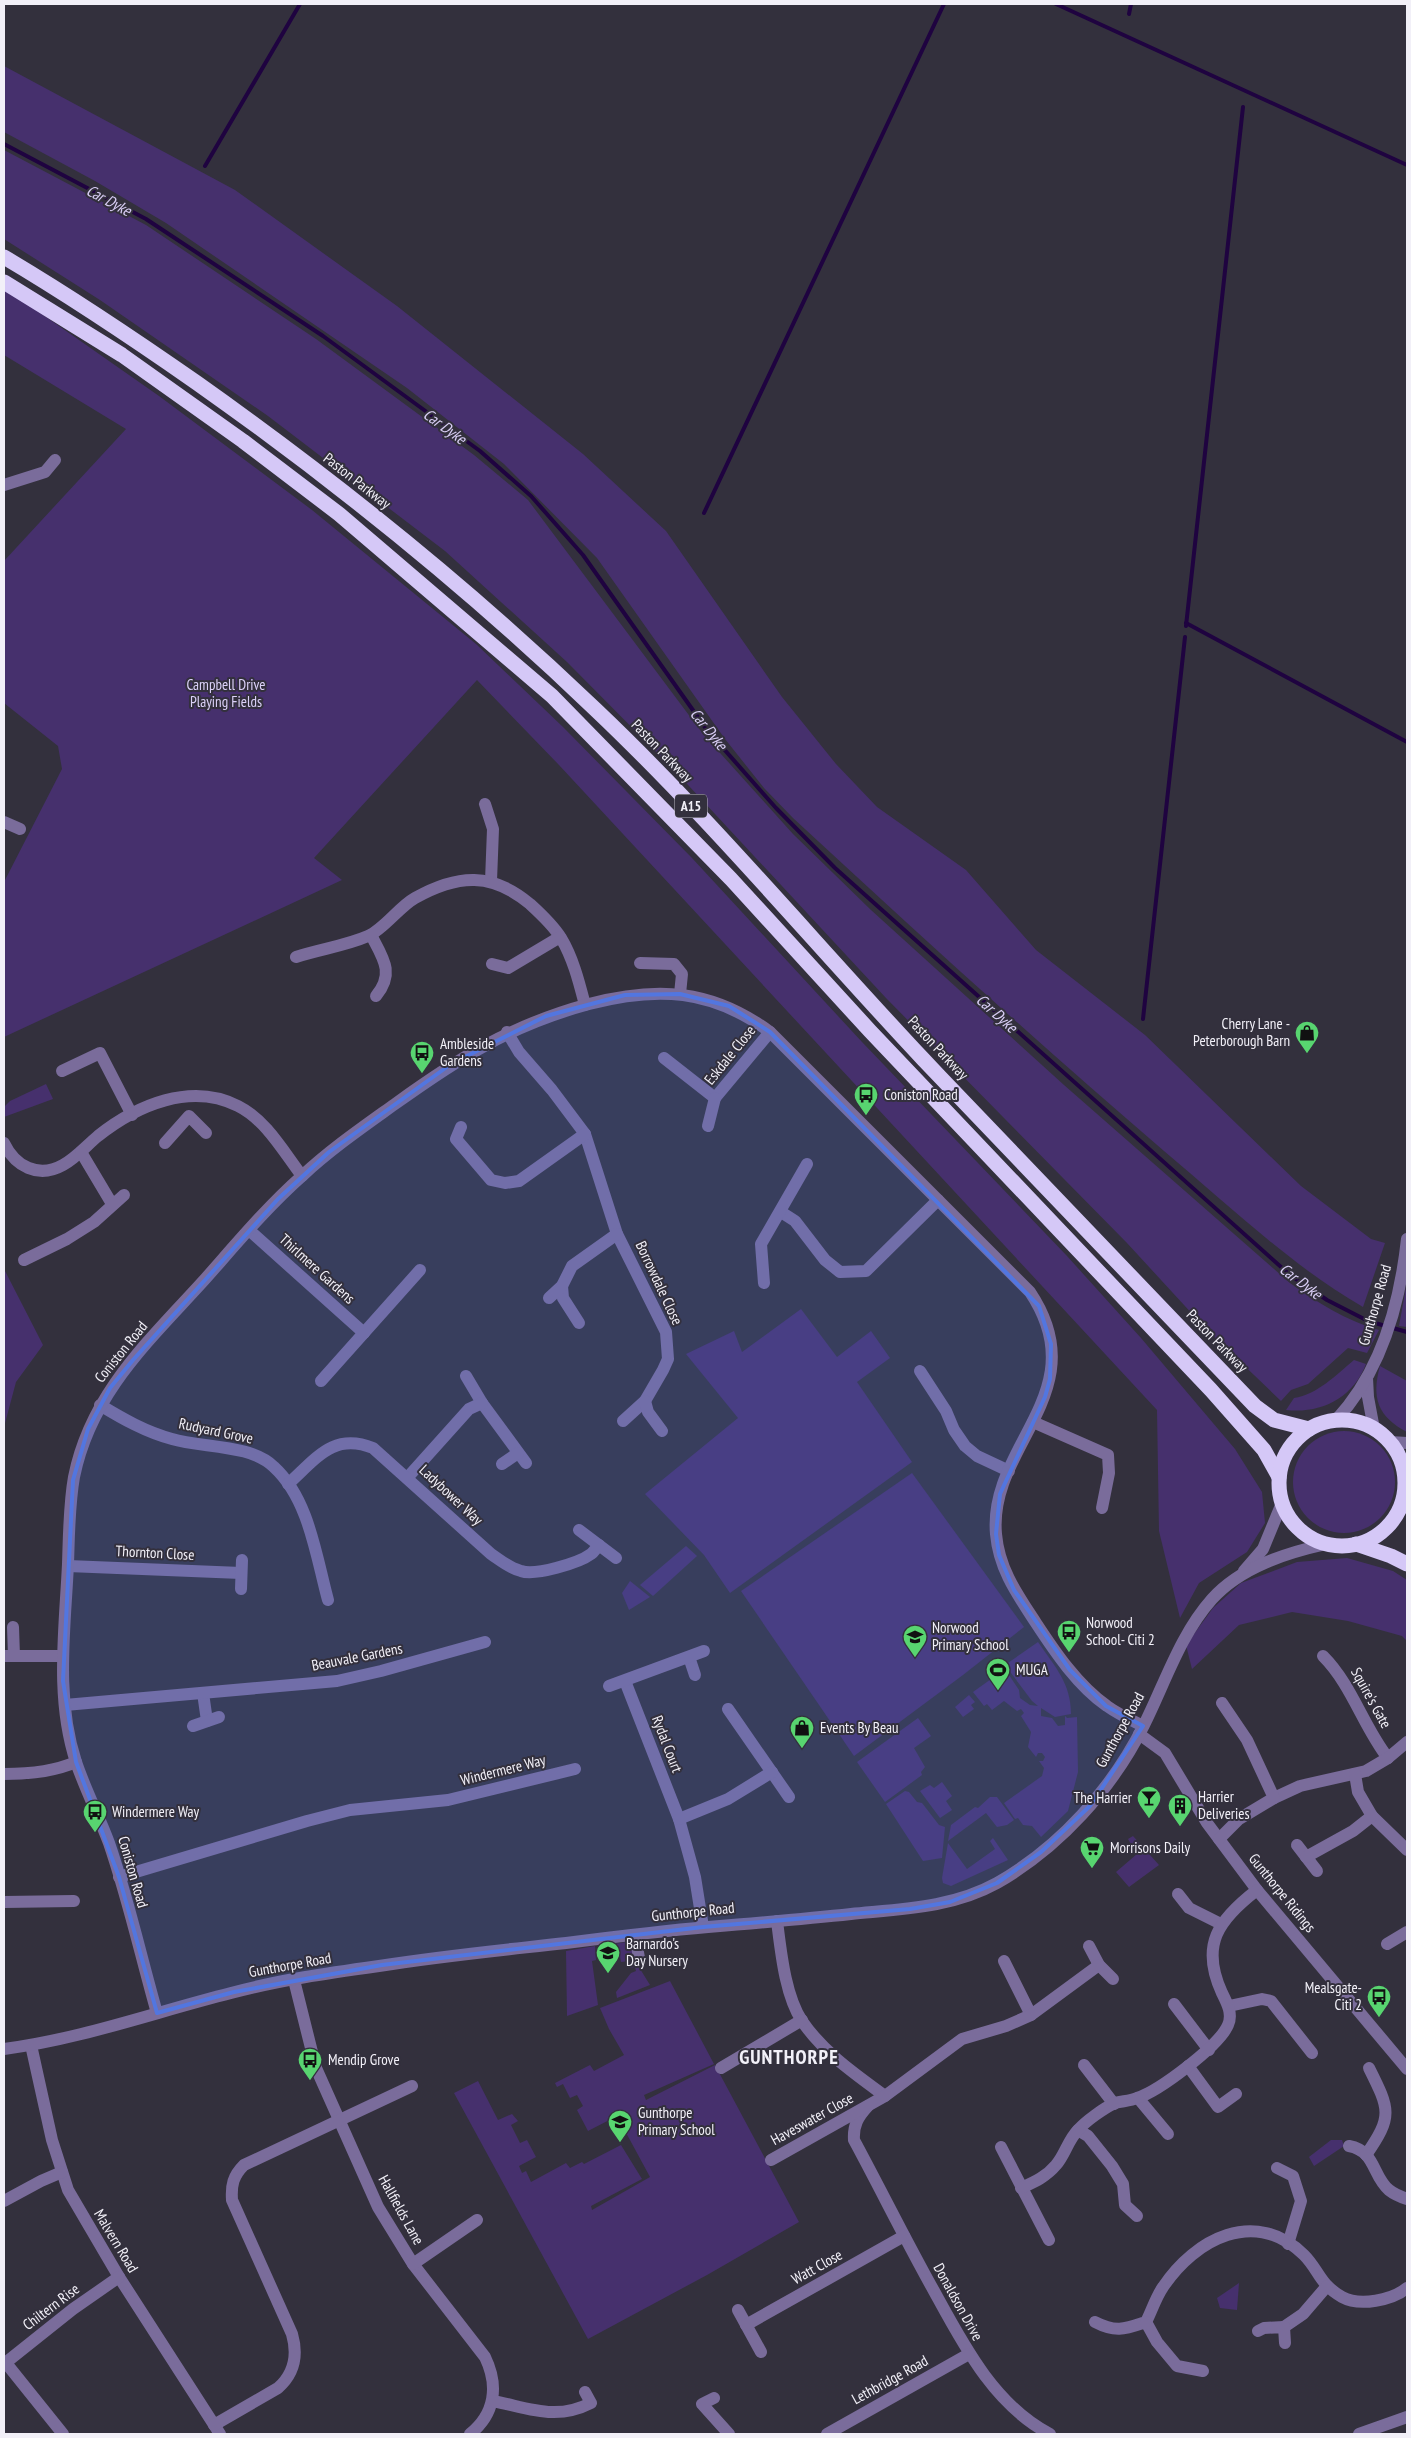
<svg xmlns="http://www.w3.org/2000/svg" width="1411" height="2438" font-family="'PT Sans Narrow',sans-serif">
<rect width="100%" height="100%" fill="#33303d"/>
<g fill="#46306d">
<path d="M4 66 235 190 397 306 583 454 666 531 782 697 836 764 877 807 966 870 1036 950 1145 1035 1301 1186 1371 1239 1385 1243 1363 1307C1290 1265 1229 1205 1164 1151 1038 1043 915 931 793 818L764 788 725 739 597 558 504 464 407 388 166 223 95 181 4 132Z"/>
<path d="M4 150 146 225 316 339 474 455 528 500 703 734 793 834 871 910 1064 1085 1290 1283C1316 1302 1347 1321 1379 1330L1367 1353 1348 1348 1308 1384 1291 1390 1281 1401 1207 1330 1127 1243 886 998 676 772 567 662 445 551 268 416 100 300 4 239Z"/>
<path d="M4 290 29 305 159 396 312 510 476 644 563 727 692 858 862 1042 1067 1256 1141 1338 1235 1449 1262 1492 1265 1523 1247 1552 1199 1583 1180 1618 1159 1531 1157 1410 559 765 477 680 314 858 342 880 4 1037V882L62 769 58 746 4 703V561L126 429 4 355Z"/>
<path d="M46 1084 53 1099 4 1117V1107L10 1101Z"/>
<path d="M4 1269 43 1345 16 1382 4 1427Z"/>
<path d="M1407 1282V1327L1399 1326Z"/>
<path d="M801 1309 837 1357 871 1331 890 1358 857 1382 912 1462 730 1593 704 1555 645 1494 738 1418 686 1354 734 1331 742 1352Z"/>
<path d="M1354 1360 1366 1364C1353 1398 1321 1414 1286 1410L1294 1398C1317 1395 1337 1374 1354 1360Z"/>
<path d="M1380 1366 1407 1381V1432C1378 1417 1371 1398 1380 1366Z"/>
<circle cx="1344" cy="1482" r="51"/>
<path d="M912 1473 1024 1627 963 1675 854 1756 741 1591Z"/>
<path d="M686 1546 697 1556 653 1596 640 1585Z"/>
<path d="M1347 1558 1393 1571 1407 1580V1641L1402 1636 1348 1621 1292 1612 1239 1625 1192 1669 1186 1645 1213 1608 1241 1583 1297 1562Z"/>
<path d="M630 1581 650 1597 629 1610 622 1593Z"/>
<path d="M1038 1642C1055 1667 1071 1683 1071 1714L1055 1717 1041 1708V1716L1052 1718 1058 1726 1065 1725V1716L1067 1718 1077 1717 1078 1772 1068 1811 1041 1837 1032 1826 1023 1825 1018 1818 1015 1819 1004 1803 1042 1776 1044 1768 1039 1761H1043L1045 1757 1042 1753H1038L1036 1757 1028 1747 1031 1732 1021 1716 1024 1713 1021 1709 1017 1711 1004 1701 992 1710 987 1704 984 1706 973 1692 1005 1669 1019 1690 1020 1698 1030 1705 1038 1706 1032 1701 1005 1665Z"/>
<path d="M969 1695 975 1702 971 1705 974 1709 963 1717 955 1707Z"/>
<path d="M918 1718 931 1736 914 1748 925 1767 921 1772 922 1775 885 1802 857 1762Z"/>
<path d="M942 1782 952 1796 946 1801 952 1810 940 1818 920 1791 930 1785 934 1788Z"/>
<path d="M905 1791 909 1792 917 1802 922 1803 939 1825 945 1827 942 1858 923 1861 886 1804Z"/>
<path d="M990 1797H997L1014 1820 1007 1825 997 1827 986 1813 948 1841 951 1825 975 1807 978 1808Z"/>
<path d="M1133 1836 1159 1865 1129 1887 1116 1872 1137 1854 1128 1839Z"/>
<path d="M993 1838 1008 1860 951 1886 943 1883 942 1878 948 1843 967 1869 995 1849 990 1841Z"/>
<path d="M633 1941 636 1960 621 1962 620 1956 609 1957 607 1945Z"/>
<path d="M595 1946 596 1960 592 1961 598 2005 567 2016 566 1951Z"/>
<path d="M637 1964 650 1985 617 1998 616 1992 631 1973 636 1971 635 1967 630 1968 629 1965Z"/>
<path d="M670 1981 714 2064 644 2095 646 2100 715 2065 799 2222 707 2275 588 2339 454 2093 478 2081 498 2120 512 2114 518 2121 511 2125 520 2143 527 2140 536 2157 519 2166 522 2173 526 2171 531 2182 566 2163 570 2168 582 2162 584 2164 621 2145 642 2179 591 2206 592 2210 650 2177 617 2116 588 2131 577 2110 583 2106 577 2095 570 2098 563 2084 557 2087 555 2083 590 2065 594 2071 624 2055 609 2029 600 2008Z"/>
<path d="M1331 2140H1342L1344 2146 1314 2166 1309 2157Z"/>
<path d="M1239 2283 1237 2310 1220 2308 1217 2298Z"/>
</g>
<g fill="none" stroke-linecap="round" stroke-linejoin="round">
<g stroke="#1f0340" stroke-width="4">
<path d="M1056 4 1407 165"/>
<path d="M1129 14 1131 4"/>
<path d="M4 144 146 219 323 336 480 451 531 496 583 555 707 730 776 808 835 868 1290 1275 1327 1300 1368 1321 1407 1332"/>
<path d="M205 166 300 4"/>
<path d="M704 513 944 4"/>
<path d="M1186 623 1407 742"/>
<path d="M1186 626 1243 107"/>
<path d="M1143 1019 1185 637"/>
</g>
<g stroke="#7a6c9b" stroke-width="12">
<path d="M4 485 45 472 55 460"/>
<path d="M485 804 493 829 491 881"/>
<path d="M4 822 20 829"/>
<path d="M371 935C383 958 395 973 376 996"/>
<path d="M296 957C320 949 345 946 368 936 384 929 399 907 415 898 458 874 492 872 530 904 541 914 553 925 561 938 573 958 579 982 585 1005"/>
<path d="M640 963 674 964 682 974 680 994"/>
<path d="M492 964 508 968 560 937"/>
<path d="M507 1032 519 1052 552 1090 585 1134 617 1234 666 1332 668 1359 663 1370 645 1401 623 1421"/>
<path d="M664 1058 715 1098 770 1032"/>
<path d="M62 1071 100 1053 132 1115"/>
<path d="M708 1126 715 1098"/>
<path d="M461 1127 456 1139 491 1180 505 1183 519 1181 585 1134"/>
<path d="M4 1143C15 1166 38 1179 63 1165 76 1158 86 1146 98 1136 137 1105 191 1082 238 1106 266 1120 283 1151 302 1176"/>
<path d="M165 1143 189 1116 206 1133"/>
<path d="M81 1152 112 1204"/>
<path d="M781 1212 795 1221 825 1260 840 1272 866 1271 938 1200"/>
<path d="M249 1230 364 1333"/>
<path d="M24 1260 67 1239 94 1222 124 1195"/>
<path d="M764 1283 761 1244 807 1164"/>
<path d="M562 1286 563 1298 579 1323"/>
<path d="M549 1298 562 1286 572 1266 617 1234"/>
<path d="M920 1371 946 1411 954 1430 965 1446 977 1456 1009 1471"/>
<path d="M466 1376 482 1403 526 1463"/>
<path d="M1367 1378 1368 1397 1374 1429"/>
<path d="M321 1381 420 1270"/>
<path d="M645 1401 648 1412 662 1431"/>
<path d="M100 1405C123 1419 146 1432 172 1439 202 1448 251 1444 274 1467 309 1499 316 1556 328 1600"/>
<path d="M1336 1420C1381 1372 1400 1303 1407 1239"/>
<path d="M1033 1422 1108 1455 1109 1473 1102 1508"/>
<path d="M1390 1442 1407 1443"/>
<path d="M502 1464 518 1453"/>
<path d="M408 1477 469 1409 482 1403"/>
<path d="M1405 1482 1407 1479"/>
<path d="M288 1484C316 1459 333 1432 373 1448L491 1554C500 1560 509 1568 521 1571 535 1576 579 1563 591 1554 594 1552 596 1548 599 1545"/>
<path d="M579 1530 616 1558"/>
<path d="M68 1566 241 1573"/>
<path d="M1244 1571 1263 1549 1282 1503"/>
<path d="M241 1589 242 1560"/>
<path d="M13 1627 14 1656"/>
<path d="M4 1656H63"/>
<path d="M1323 1656C1352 1685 1363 1726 1388 1758"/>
<path d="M689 1657 695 1675"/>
<path d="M625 1681 679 1819 695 1877 703 1927"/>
<path d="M609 1686 704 1651"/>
<path d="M203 1693 207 1721"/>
<path d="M65 1705 337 1681 381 1671 485 1642"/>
<path d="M728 1709 789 1797"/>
<path d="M193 1726 219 1717"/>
<path d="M1139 1734 1165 1753 1207 1823 1257 1890 1407 2069"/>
<path d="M4 1774C29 1774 53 1772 76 1762"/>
<path d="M1274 1798 1300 1786 1366 1771 1388 1758 1407 1742"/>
<path d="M1372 1816 1407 1850"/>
<path d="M679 1819 728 1799 772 1772"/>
<path d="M1219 1839 1239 1819 1274 1798 1247 1740 1222 1703"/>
<path d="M1297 1845 1317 1871"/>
<path d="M1306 1857 1353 1831 1372 1816 1358 1792 1355 1774"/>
<path d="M119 1877 307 1821 350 1810 448 1800 575 1769"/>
<path d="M1178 1894 1189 1908 1221 1924"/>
<path d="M4 1902 74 1901"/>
<path d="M777 1921C781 1952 785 1995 802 2021 823 2052 855 2074 885 2096"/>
<path d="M635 1935 639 1958"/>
<path d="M1387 1944 1407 1932"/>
<path d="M1089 1946 1099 1965 1113 1979"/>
<path d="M1004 1961 1031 2015"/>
<path d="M294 1980 316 2068 378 2207 413 2264 485 2357C499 2386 495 2414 470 2434"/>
<path d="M1174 2004 1209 2050"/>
<path d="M1229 2006 1262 1999 1271 2001 1312 2053"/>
<path d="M157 2013C141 1957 128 1898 109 1843 99 1816 85 1789 76 1762 55 1698 65 1629 68 1564 69 1535 69 1505 74 1477 91 1392 151 1339 206 1278 237 1243 267 1207 302 1176 331 1149 363 1127 395 1104 459 1058 511 1025 589 1004 657 986 712 989 770 1032L1030 1292C1097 1392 988 1445 996 1534 999 1569 1017 1594 1036 1623 1055 1652 1078 1686 1107 1706 1118 1714 1131 1720 1143 1726"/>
<path d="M31 2045 52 2140 68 2190 119 2277 220 2434"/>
<path d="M4 2049C81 2039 155 2012 231 1993 279 1980 329 1973 379 1966 441 1956 504 1950 566 1943 613 1937 661 1931 708 1927 756 1923 804 1919 851 1914 901 1909 952 1908 997 1883 1060 1847 1112 1789 1144 1725 1165 1683 1180 1635 1212 1599 1241 1567 1286 1553 1326 1544"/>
<path d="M1084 2065 1114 2104"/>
<path d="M1188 2066 1218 2107 1236 2094"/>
<path d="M721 2068 802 2020"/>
<path d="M1138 2098 1168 2134"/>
<path d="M868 2106C858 2117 853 2125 854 2140 881 2190 906 2241 934 2291 963 2344 994 2405 1050 2434"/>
<path d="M1078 2130 1088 2136 1112 2166 1123 2184 1125 2205 1137 2216"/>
<path d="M1349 2146C1376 2151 1372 2176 1389 2190 1394 2194 1401 2197 1407 2199"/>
<path d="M1001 2147 1049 2240"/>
<path d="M1366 2155C1393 2116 1390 2110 1369 2068"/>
<path d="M771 2160 885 2096 962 2039 1006 2026 1031 2015 1099 1965"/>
<path d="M1277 2168 1293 2176 1301 2201 1288 2244"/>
<path d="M1021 2188C1034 2182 1046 2177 1056 2165 1065 2155 1068 2140 1078 2130 1086 2121 1104 2108 1115 2103 1122 2101 1130 2101 1137 2098 1159 2091 1219 2046 1228 2025 1233 2014 1227 2003 1222 1993 1200 1945 1218 1920 1257 1890"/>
<path d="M4 2201 41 2181 62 2172"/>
<path d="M413 2264 477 2220"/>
<path d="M738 2310 761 2352"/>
<path d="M1095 2322C1116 2333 1125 2329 1146 2322 1152 2310 1156 2297 1163 2287 1195 2239 1255 2207 1304 2255 1319 2270 1319 2284 1342 2297 1360 2307 1392 2300 1407 2288"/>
<path d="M1146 2322 1157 2342 1177 2366 1203 2371"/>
<path d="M746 2325 904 2236"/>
<path d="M1284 2327 1303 2314 1327 2286"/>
<path d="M1258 2331 1264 2328 1284 2327 1285 2343"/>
<path d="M6 2363 63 2434"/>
<path d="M4 2364 73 2309 119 2277"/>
<path d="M714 2398 702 2404 729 2434"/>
<path d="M493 2401C529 2408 556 2421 591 2403L585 2392"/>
<path d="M214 2425 278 2388C295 2373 298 2355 292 2334L232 2200C231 2185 233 2176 244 2165L412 2086"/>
<path d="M827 2434 969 2354"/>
<path d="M1359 2434 1407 2417"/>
</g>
<g stroke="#d5c8f7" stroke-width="15">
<path d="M4 257C70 296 134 339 197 383 337 482 471 590 595 709 711 819 814 943 923 1059 1033 1175 1144 1290 1255 1406L1274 1420 1309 1429"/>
<path d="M4 282 122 355 243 441 339 514 552 696 731 879 870 1031 1211 1390 1264 1450 1279 1477"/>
<circle cx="1342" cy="1483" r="63"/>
<path d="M1356 1544 1391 1556 1407 1564"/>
</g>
</g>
<path fill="#5276e0" fill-opacity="0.2" stroke="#5276e0" stroke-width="4" stroke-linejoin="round" d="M680 994 729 1006 770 1032 1039 1306 1051 1344 1050 1379 1045 1397 1000 1494 996 1534 999 1555 1014 1590 1070 1670 1106 1706 1143 1726 1090 1806 1041 1852 997 1883 950 1902 910 1909 703 1927 382 1965 234 1992 157 2013 119 1877 76 1762 63 1681 73 1480 88 1429 110 1388 133 1360 278 1199 329 1152 451 1064 546 1016 625 995Z"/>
<defs>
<symbol id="shop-pin" viewBox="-11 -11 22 30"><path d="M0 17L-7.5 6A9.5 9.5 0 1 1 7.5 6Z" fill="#58d570" stroke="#33303d"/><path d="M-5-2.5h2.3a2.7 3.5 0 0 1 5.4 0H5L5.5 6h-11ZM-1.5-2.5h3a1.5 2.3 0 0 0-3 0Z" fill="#111"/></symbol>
<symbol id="bus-pin" viewBox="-11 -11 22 30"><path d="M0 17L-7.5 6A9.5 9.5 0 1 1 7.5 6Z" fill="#58d570" stroke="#33303d"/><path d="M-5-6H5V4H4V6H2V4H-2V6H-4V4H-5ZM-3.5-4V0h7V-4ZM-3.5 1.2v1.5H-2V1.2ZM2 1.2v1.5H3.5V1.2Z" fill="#111"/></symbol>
<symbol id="school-pin" viewBox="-11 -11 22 30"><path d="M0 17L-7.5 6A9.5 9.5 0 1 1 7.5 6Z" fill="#58d570" stroke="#33303d"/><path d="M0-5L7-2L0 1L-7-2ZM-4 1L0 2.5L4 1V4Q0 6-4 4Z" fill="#111"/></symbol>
<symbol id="stadium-pin" viewBox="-11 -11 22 30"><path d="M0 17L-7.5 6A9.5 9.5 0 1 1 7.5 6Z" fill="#58d570" stroke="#33303d"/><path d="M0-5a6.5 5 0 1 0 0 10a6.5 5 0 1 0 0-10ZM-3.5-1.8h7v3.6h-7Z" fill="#111"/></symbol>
<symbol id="bar-pin" viewBox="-11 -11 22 30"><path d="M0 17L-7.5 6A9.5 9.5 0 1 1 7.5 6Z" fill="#58d570" stroke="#33303d"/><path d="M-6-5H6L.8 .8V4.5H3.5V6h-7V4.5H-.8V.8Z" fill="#111"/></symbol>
<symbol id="building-pin" viewBox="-11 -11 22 30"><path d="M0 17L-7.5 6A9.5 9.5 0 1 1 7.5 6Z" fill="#58d570" stroke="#33303d"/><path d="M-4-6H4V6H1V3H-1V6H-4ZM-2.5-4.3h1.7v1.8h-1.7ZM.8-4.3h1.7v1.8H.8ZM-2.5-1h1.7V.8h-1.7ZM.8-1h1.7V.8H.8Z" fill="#111"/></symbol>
<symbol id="supermarket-pin" viewBox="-11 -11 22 30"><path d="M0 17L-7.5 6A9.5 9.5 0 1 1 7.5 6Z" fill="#58d570" stroke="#33303d"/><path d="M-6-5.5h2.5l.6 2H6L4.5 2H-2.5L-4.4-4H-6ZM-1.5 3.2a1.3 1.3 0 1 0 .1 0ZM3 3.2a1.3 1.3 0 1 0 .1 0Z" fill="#111"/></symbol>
</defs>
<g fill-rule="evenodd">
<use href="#shop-pin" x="1293" y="1019" width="28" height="38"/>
<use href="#bus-pin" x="408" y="1039" width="28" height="38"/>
<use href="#bus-pin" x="852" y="1081" width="28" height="38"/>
<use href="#bus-pin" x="1055" y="1618" width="28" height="38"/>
<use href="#school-pin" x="901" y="1623" width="28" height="38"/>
<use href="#stadium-pin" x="984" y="1656" width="28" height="38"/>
<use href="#shop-pin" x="788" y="1714" width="28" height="38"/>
<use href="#bar-pin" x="1135" y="1784" width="28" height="38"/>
<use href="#building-pin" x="1166" y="1792" width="28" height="38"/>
<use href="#bus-pin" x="81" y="1798" width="28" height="38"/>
<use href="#supermarket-pin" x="1078" y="1834" width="28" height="38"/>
<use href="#school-pin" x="594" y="1939" width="28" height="38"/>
<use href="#bus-pin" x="1365" y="1983" width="28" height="38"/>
<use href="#bus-pin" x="296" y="2046" width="28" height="38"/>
<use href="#school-pin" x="606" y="2108" width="28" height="38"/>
</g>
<g text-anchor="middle" stroke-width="4" stroke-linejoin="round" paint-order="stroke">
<rect fill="#33303d" stroke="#b9b6c0" stroke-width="1" x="675" y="794.5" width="32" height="23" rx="4"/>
<g font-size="14" font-weight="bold" fill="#f2f0f8">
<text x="691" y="811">A15</text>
</g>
<g font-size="15" fill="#f2f0f8" stroke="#33303d">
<text transform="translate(357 481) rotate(38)" y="5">Paston Parkway</text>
<text transform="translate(662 751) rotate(46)" y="5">Paston Parkway</text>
<text transform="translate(938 1048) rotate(47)" y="5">Paston Parkway</text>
<text transform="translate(730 1055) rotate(-51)" y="5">Eskdale Close</text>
<text transform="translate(317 1269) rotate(42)" y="5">Thirlmere Gardens</text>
<text transform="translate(659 1283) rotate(65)" y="5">Borrowdale Close</text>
<text transform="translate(1375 1305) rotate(-74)" y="5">Gunthorpe Road</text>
<text transform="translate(1217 1341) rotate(46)" y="5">Paston Parkway</text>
<text transform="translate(121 1352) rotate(-51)" y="5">Coniston Road</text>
<text transform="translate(216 1431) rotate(12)" y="5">Rudyard Grove</text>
<text transform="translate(451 1495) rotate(43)" y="5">Ladybower Way</text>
<text transform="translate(155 1553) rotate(3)" y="5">Thornton Close</text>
<text transform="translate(357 1657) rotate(-11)" y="5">Beauvale Gardens</text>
<text transform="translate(1371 1698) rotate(61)" y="5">Squire's Gate</text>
<text transform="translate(1120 1730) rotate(-61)" y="5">Gunthorpe Road</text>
<text transform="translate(667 1744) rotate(69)" y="5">Rydal Court</text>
<text transform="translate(503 1770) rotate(-14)" y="5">Windermere Way</text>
<text transform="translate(133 1872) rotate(74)" y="5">Coniston Road</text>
<text transform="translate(1282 1893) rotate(51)" y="5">Gunthorpe Ridings</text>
<text transform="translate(693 1912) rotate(-6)" y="5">Gunthorpe Road</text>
<text transform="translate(290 1965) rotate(-10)" y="5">Gunthorpe Road</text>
<text transform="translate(812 2119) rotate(-29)" y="5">Haveswater Close</text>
<text transform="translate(401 2210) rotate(61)" y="5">Hallfields Lane</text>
<text transform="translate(116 2241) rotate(59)" y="5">Malvern Road</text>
<text transform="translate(817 2267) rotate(-29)" y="5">Watt Close</text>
<text transform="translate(958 2302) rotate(61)" y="5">Donaldson Drive</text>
<text transform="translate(51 2307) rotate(-37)" y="5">Chiltern Rise</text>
<text transform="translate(890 2380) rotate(-29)" y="5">Lethbridge Road</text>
</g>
<g font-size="15" fill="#dbd1f8" stroke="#33303d">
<text x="226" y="690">Campbell Drive<tspan x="226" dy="17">Playing Fields</tspan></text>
</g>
<g font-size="15" fill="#f2f0f8" stroke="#33303d" text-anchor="start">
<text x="1290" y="1029" text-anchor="end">Cherry Lane -<tspan x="1290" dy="17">Peterborough Barn</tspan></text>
<text x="440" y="1049">Ambleside<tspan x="440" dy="17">Gardens</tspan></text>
<text x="884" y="1100">Coniston Road</text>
<text x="1086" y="1628">Norwood<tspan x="1086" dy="17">School- Citi 2</tspan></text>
<text x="932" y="1633">Norwood<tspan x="932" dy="17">Primary School</tspan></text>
<text x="1016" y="1675">MUGA</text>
<text x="820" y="1733">Events By Beau</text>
<text x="1198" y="1802">Harrier<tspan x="1198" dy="17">Deliveries</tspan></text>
<text x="1132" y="1803" text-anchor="end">The Harrier</text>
<text x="112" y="1817">Windermere Way</text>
<text x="1110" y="1853">Morrisons Daily</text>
<text x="626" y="1949">Barnardo's<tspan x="626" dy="17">Day Nursery</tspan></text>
<text x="1362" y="1993" text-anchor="end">Mealsgate-<tspan x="1362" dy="17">Citi 2</tspan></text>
<text x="328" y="2065">Mendip Grove</text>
<text x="638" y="2118">Gunthorpe<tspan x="638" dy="17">Primary School</tspan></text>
</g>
<g font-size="16" font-style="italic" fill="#d8cdf4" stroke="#33303d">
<text transform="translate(109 200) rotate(28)" y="6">Car Dyke</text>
<text transform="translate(445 426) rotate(36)" y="6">Car Dyke</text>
<text transform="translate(709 729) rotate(51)" y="6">Car Dyke</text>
<text transform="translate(997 1013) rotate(42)" y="6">Car Dyke</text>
<text transform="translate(1301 1281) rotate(37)" y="6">Car Dyke</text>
</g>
<g font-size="20" font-weight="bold" letter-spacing="1" fill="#f2f0f8" stroke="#33303d">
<text x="789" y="2064">GUNTHORPE</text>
</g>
</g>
<rect width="1411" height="2438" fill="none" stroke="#f2f0f8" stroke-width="10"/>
</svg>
